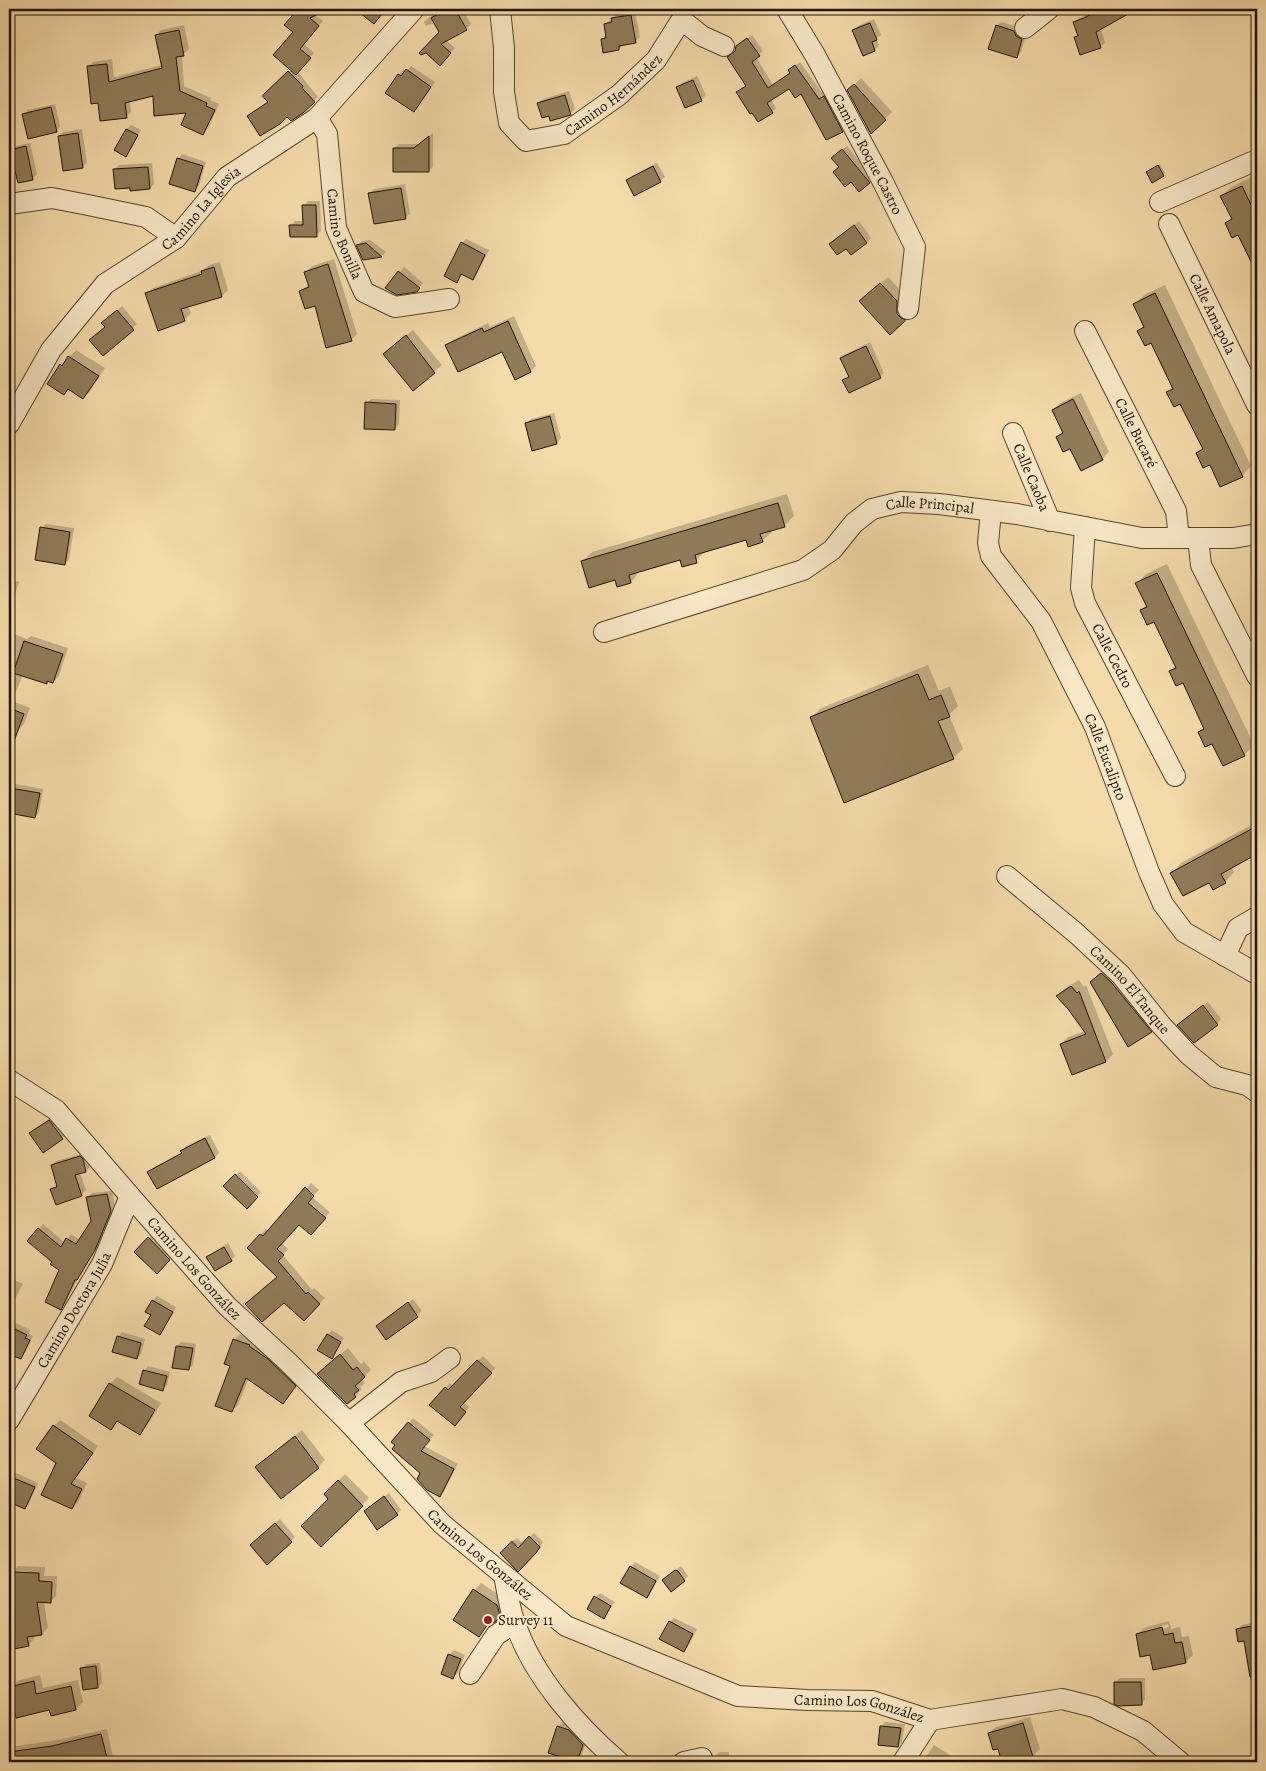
<svg xmlns="http://www.w3.org/2000/svg" width="1266" height="1771" font-family="Alegreya,serif">
<rect width="100%" height="100%" fill="#f5dbaa"/>
<filter id="stains"><feTurbulence type="fractalNoise" baseFrequency=".004" numOctaves="4"/><feColorMatrix values="0 0 0 0 .2 0 0 0 0 .09 0 0 0 0 .02 0 0 0 .5 -.17"/></filter>
<radialGradient id="worn" r=".72"><stop offset=".6" stop-color="#630" stop-opacity="0"/><stop offset="1" stop-color="#630" stop-opacity=".3"/></radialGradient>
<g fill="#0003" fill-rule="evenodd">
<path d="M299 9H307L323 21 304 44 314 53 298 72 318 97 303 112 287 115 249 116 269 102 264 96 291 70 294 32 286 25Z"/>
<path d="M445 9H481L465 14 471 24 466 29 446 40 455 48 440 64 441 32 435 23 426 26 424 22 428 18Z"/>
<path d="M687 9H709V10L705 15 698 16Z"/>
<path d="M1003 9H1012L1006 13Z"/>
<path d="M1100 9H1132L1128 13 1101 28 1105 43 1100 47 1076 37 1079 34 1075 22 1079 18Z"/>
<path d="M635 11 640 37 635 42 624 44 619 49 602 39 607 34 605 24 610 20 617 14Z"/>
<path d="M874 19 881 35 876 39 879 45 875 50 864 54 854 30 858 26Z"/>
<path d="M1001 22 1018 27 1026 35 1021 52 1016 56 997 26Z"/>
<path d="M184 25 189 49 182 55 184 86 211 98 210 100 219 104 208 128 203 133 188 111 154 95 130 101 131 112 126 117 99 102 88 67 93 62 112 59 114 77 162 65 156 35 161 30Z"/>
<path d="M752 35 763 51 756 57 773 85 791 72 790 70 800 62 824 95 828 93 846 126 842 131 802 92 789 88 771 99 776 108 772 112 752 111 738 92 747 85 736 51 737 47 742 42Z"/>
<path d="M411 66 435 82 414 111 399 75 403 70 406 72Z"/>
<path d="M697 76 706 95 701 100 678 87 682 83Z"/>
<path d="M861 78 892 112 871 132 849 90Z"/>
<path d="M569 91 575 109 570 114 550 115 539 103 543 99Z"/>
<path d="M55 104 60 126 56 131 24 115 28 110Z"/>
<path d="M131 125 141 130 130 151 126 155 116 150 127 129Z"/>
<path d="M82 129 87 163 82 167 59 137 63 132Z"/>
<path d="M433 133V167L429 171 394 148 399 144H420Z"/>
<path d="M30 143 37 174 32 179 12 150 16 146Z"/>
<path d="M847 146 873 178 869 182 837 154Z"/>
<path d="M182 154 206 162 199 186 194 190 178 159Z"/>
<path d="M152 163 154 184 150 188 114 170 119 165Z"/>
<path d="M657 163 665 177 660 181H627L632 176Z"/>
<path d="M1160 164 1165 173 1163 175 1149 170Z"/>
<path d="M1252 177 1257 188V271L1239 233 1226 223 1232 217 1222 196 1231 187Z"/>
<path d="M405 184 410 214 405 218 370 193 374 189Z"/>
<path d="M308 201H320L321 231 316 235 291 226 295 221H304L303 206Z"/>
<path d="M859 221 871 238 866 243 847 247 836 240Z"/>
<path d="M466 239 489 250 477 274 472 278 463 274 457 281 462 243Z"/>
<path d="M370 240 386 252 382 256 364 259 358 245 362 241Z"/>
<path d="M334 259 357 334 351 340 301 291 310 284 306 272 312 266Z"/>
<path d="M220 262 228 290 222 296 188 305 191 313 184 320 147 294 153 288 204 270 209 265Z"/>
<path d="M404 267 423 283 416 291 387 288Z"/>
<path d="M888 277 903 293 911 313 890 333 868 295Z"/>
<path d="M1165 285 1251 466 1242 476 1210 463 1197 453 1203 447 1181 402 1168 392 1173 386 1152 341 1139 331 1145 325 1135 304 1144 295Z"/>
<path d="M122 306 137 324 103 354 107 319Z"/>
<path d="M514 316 536 366 531 371 502 350 447 345 453 340 488 323 490 327Z"/>
<path d="M413 330 442 365 413 389 384 354Z"/>
<path d="M870 342 884 373 880 377 844 381 850 376 841 358 846 354Z"/>
<path d="M76 350 105 368 90 391 83 398 69 388 64 393 61 365Z"/>
<path d="M1081 393 1109 452 1102 459 1071 447 1057 437 1063 431 1053 410 1060 403Z"/>
<path d="M371 399 400 400 399 424 394 429 366 403Z"/>
<path d="M554 413 561 438 557 443 527 423 531 419Z"/>
<path d="M787 494 794 516 784 526 771 530 772 532 762 541 747 538 705 551 696 561 681 559 640 571 631 582 618 585 616 579 582 562 592 552Z"/>
<path d="M46 524 74 528 69 560 64 564 42 528Z"/>
<path d="M1167 564 1254 745 1244 755 1213 742 1200 732 1205 727 1183 681 1170 671 1176 666 1154 620 1141 610 1147 604 1137 583 1146 574Z"/>
<path d="M9 579 19 582 13 600 9 604Z"/>
<path d="M9 632 27 639 31 636 68 648 59 676 53 682 48 680 46 682 23 675 12 701 30 708 24 724 18 730 9 726Z"/>
<path d="M928 665 939 691 950 686 958 706 949 715 963 749 953 758 811 718 821 708Z"/>
<path d="M9 783 43 789 39 812 35 817 9 812Z"/>
<path d="M1257 822V853L1231 867 1234 872 1225 882 1209 881 1172 873 1181 863Z"/>
<path d="M9 850 15 851 13 875 9 880Z"/>
<path d="M1108 968 1157 1026 1151 1031 1097 976Z"/>
<path d="M1079 980 1084 987 1086 985 1113 1054 1106 1061 1073 1074 1061 1044 1068 1037 1085 1031 1069 1008 1058 996 1064 989Z"/>
<path d="M1208 1002 1221 1019 1217 1024 1183 1021Z"/>
<path d="M54 1116 67 1134 44 1152 35 1129Z"/>
<path d="M210 1135 219 1153 215 1157 149 1172 153 1168 182 1152 186 1146Z"/>
<path d="M85 1153 90 1167 86 1171 80 1173 86 1190 81 1195 52 1189 58 1185 52 1165 56 1161Z"/>
<path d="M240 1171 261 1192 247 1207 225 1186Z"/>
<path d="M311 1183 319 1190 312 1197 330 1212 316 1228 299 1223 282 1243 288 1249 283 1255 312 1290 314 1288 325 1298 304 1320 279 1276 248 1248 266 1229 269 1231Z"/>
<path d="M112 1191 115 1206 99 1244 78 1278 65 1304 61 1308V1269L53 1262 39 1229 43 1224 65 1243 71 1234 80 1240 93 1221 88 1197 92 1193Z"/>
<path d="M153 1234 174 1254 157 1272 136 1252Z"/>
<path d="M228 1243 235 1256 231 1260 208 1257Z"/>
<path d="M9 1277 23 1284 13 1303 9 1307Z"/>
<path d="M157 1296 176 1307 164 1329 159 1334 153 1301Z"/>
<path d="M413 1299 422 1311 387 1338 378 1326Z"/>
<path d="M16 1323 30 1330 29 1334 33 1336 25 1353 21 1358 9 1352V1333Z"/>
<path d="M332 1330 344 1338 331 1357 328 1335Z"/>
<path d="M122 1332 145 1339 141 1354 137 1358 118 1337Z"/>
<path d="M240 1334 255 1339 301 1380 283 1402 249 1378 238 1405 232 1411V1365L234 1340Z"/>
<path d="M181 1342 196 1344 193 1365 189 1369 177 1346Z"/>
<path d="M348 1348 361 1364 364 1361 371 1370 362 1379 365 1383 360 1387 362 1389 355 1396 325 1367Z"/>
<path d="M483 1356 495 1368 463 1402 469 1407 459 1420 445 1388 450 1383 453 1386Z"/>
<path d="M148 1366 170 1372 167 1385 162 1389 144 1371Z"/>
<path d="M117 1377 161 1403 147 1426 140 1433 118 1421 111 1428 91 1416 110 1384Z"/>
<path d="M413 1418 434 1435 424 1446 458 1464 444 1491 440 1495 422 1472 393 1442Z"/>
<path d="M60 1420 98 1446 76 1478 87 1483 78 1502 72 1508 58 1463 54 1426Z"/>
<path d="M302 1430 325 1460 318 1467 264 1460Z"/>
<path d="M9 1470 38 1483 29 1503 25 1508 9 1500Z"/>
<path d="M345 1474 369 1498 321 1545 330 1499 325 1494Z"/>
<path d="M389 1493 401 1510 397 1514 370 1507Z"/>
<path d="M280 1519 295 1537 291 1541H256Z"/>
<path d="M534 1533 543 1542 540 1548 518 1570 501 1553 517 1538 523 1544Z"/>
<path d="M635 1562 660 1576 651 1592 646 1597 631 1567Z"/>
<path d="M18 1566 45 1567 44 1576H57L56 1596 50 1602 44 1601 48 1628 42 1634 34 1635V1639L28 1645 9 1648V1610H11L12 1572Z"/>
<path d="M681 1566 688 1576 684 1580 668 1576Z"/>
<path d="M481 1583 504 1598 507 1610 500 1617 491 1620 479 1635 455 1620 474 1590Z"/>
<path d="M600 1593 615 1602 603 1617 595 1597Z"/>
<path d="M674 1618 697 1629 688 1646 684 1650 670 1622Z"/>
<path d="M1169 1621 1171 1629 1180 1627 1182 1637 1189 1636 1193 1655 1186 1662 1154 1669 1151 1654 1137 1635 1144 1628ZM1168 1624 1169 1627 1143 1634V1631Z"/>
<path d="M1257 1622V1656L1248 1658 1245 1639 1238 1629 1242 1625Z"/>
<path d="M454 1650 465 1655 458 1673 453 1677 449 1655Z"/>
<path d="M100 1663 102 1683 98 1687 81 1669 86 1664Z"/>
<path d="M40 1675 43 1688 78 1680 83 1702 76 1709 52 1715 50 1708 10 1688 17 1681Z"/>
<path d="M1120 1678H1145V1700L1141 1704 1115 1683Z"/>
<path d="M1030 1717 1040 1749 1033 1756 1011 1762H1003L999 1747 989 1733 996 1727Z"/>
<path d="M563 1722 574 1726 587 1740 581 1757 576 1762 558 1727Z"/>
<path d="M885 1722 905 1724 902 1742 898 1746 881 1727Z"/>
<path d="M107 1729 114 1762H9V1747L58 1740Z"/>
<path d="M934 1745 950 1755 946 1762H922Z"/>
<path d="M719 1752H729V1758L778 1757V1762H714L715 1756Z"/>
</g>
<g fill="#907b59" stroke="#231201">
<path d="M298 9H328L310 18 319 26 300 49 311 58 296 75 273 55 293 32 284 25Z"/>
<path d="M355 9H386L374 24Z"/>
<path d="M447 9H455L467 30 441 44 451 53 440 66 426 53 421 55 419 53 439 32 431 18Z"/>
<path d="M1101 9H1137L1096 32 1101 48 1080 55 1074 37 1078 36 1073 22 1084 18Z"/>
<path d="M631 15 636 43 619 46V50L603 53 601 39 606 38 604 24 612 22 611 18Z"/>
<path d="M870 23 877 40 872 42 875 51 863 56 852 30Z"/>
<path d="M996 25 1014 31 1016 36 1022 39 1017 58 988 49Z"/>
<path d="M179 30 184 56 176 57 180 91 207 103 206 106 215 110 203 135 181 125 186 113 154 116 153 96 125 103 127 118 100 121 98 103 91 104 87 66 107 64 109 82 162 68 155 35Z"/>
<path d="M747 38 760 56 752 62 768 88 790 73 788 70 795 65 819 99 824 96 843 132 826 140 801 94 795 98 789 89 767 103 773 113 758 122 752 113 750 114 736 92 746 86 727 57 735 51 736 46Z"/>
<path d="M406 69 431 87 414 112 385 93 398 74 401 76Z"/>
<path d="M288 71 303 86 302 88 315 102 303 113 291 121 287 117 280 124 260 136 247 116 268 102 262 96Z"/>
<path d="M693 80 702 101 685 108 676 87Z"/>
<path d="M854 84 886 120 871 134 847 90Z"/>
<path d="M565 95 571 115 550 121 549 116 542 118 537 103Z"/>
<path d="M51 107 57 132 28 139 22 114Z"/>
<path d="M126 129 138 135 126 157 114 150Z"/>
<path d="M78 133 83 168 63 171 58 136Z"/>
<path d="M429 136V172H393V148H414Z"/>
<path d="M26 146 33 180 18 183 10 150Z"/>
<path d="M842 149 870 183 859 192 851 182 845 187 833 172 839 167 831 158Z"/>
<path d="M177 158 203 166 195 192 169 184Z"/>
<path d="M1158 165 1164 176 1152 183 1146 172Z"/>
<path d="M653 166 661 182 634 196 626 180Z"/>
<path d="M148 167 150 189 130 191V188L115 189 113 169Z"/>
<path d="M1242 186 1257 217V274L1238 235 1232 238 1225 223 1232 219 1220 196Z"/>
<path d="M401 188 406 219 374 224 368 193Z"/>
<path d="M302 205H316L317 237H290L289 225H303Z"/>
<path d="M854 225 867 243 851 255 846 249 837 255 829 244Z"/>
<path d="M461 242 485 255 473 280 461 274 457 283 444 276Z"/>
<path d="M366 243 382 257 363 260 356 245Z"/>
<path d="M328 264 352 341 326 348 315 306 305 309 299 291 309 287 304 272Z"/>
<path d="M214 267 222 297 181 309 185 321 158 331 145 293 202 274 201 271Z"/>
<path d="M398 271 420 288 417 292 397 295 385 288Z"/>
<path d="M880 283 897 301V314L901 318 906 320 890 335 859 301Z"/>
<path d="M1155 293 1243 477 1220 487 1210 465 1203 468 1196 453 1203 449 1180 404 1174 407 1166 392 1173 389 1151 343 1145 346 1137 331 1144 327 1133 304Z"/>
<path d="M117 310 134 330 103 356 89 340 105 327 101 323Z"/>
<path d="M508 321 531 372 515 380 502 352 458 372 445 345 482 328 484 332Z"/>
<path d="M406 335 435 373 413 391 383 354Z"/>
<path d="M866 346 881 378 849 393 842 380 849 377 840 358Z"/>
<path d="M68 356 99 376 83 399 68 389 64 395 47 384 60 364 62 366Z"/>
<path d="M1073 399 1103 460 1081 471 1070 449 1063 452 1056 437 1063 433 1052 410Z"/>
<path d="M365 402 396 404 395 430 364 429Z"/>
<path d="M550 416 557 444 532 451 525 423Z"/>
<path d="M778 503 785 527 760 534 763 542 748 547 746 540 695 555 697 563 682 567 680 560 629 575 631 583 617 587 615 580 589 588 581 561Z"/>
<path d="M40 527 70 532 65 565 35 560Z"/>
<path d="M1157 573 1245 756 1223 766 1212 744 1205 747 1198 732 1204 729 1183 683 1176 686 1169 671 1176 668 1154 622 1147 625 1140 610 1147 607 1135 583Z"/>
<path d="M24 641 63 654 53 683 47 681V684L13 673Z"/>
<path d="M918 674 929 700 941 695 950 717 938 721 954 759 844 803 810 717Z"/>
<path d="M9 708 24 714 10 752H9Z"/>
<path d="M9 788 40 793 35 818 9 813Z"/>
<path d="M1257 826V854L1221 874 1226 883 1213 890 1209 883 1183 896 1170 873Z"/>
<path d="M1101 973 1111 982 1152 1032 1128 1047 1090 982Z"/>
<path d="M1071 986 1077 993 1079 991 1106 1062 1072 1075 1060 1044 1086 1034 1068 1009 1056 996Z"/>
<path d="M1203 1005 1218 1025 1194 1043 1177 1025Z"/>
<path d="M49 1120 63 1139 43 1153 29 1133Z"/>
<path d="M205 1138 215 1158 157 1189 147 1172 182 1153 180 1151Z"/>
<path d="M80 1156 83 1159 86 1172 75 1175 82 1196 56 1205 50 1189 57 1187 51 1165Z"/>
<path d="M235 1174 258 1197 247 1209 223 1186Z"/>
<path d="M305 1187 314 1196 308 1203 326 1218 311 1235 299 1225 277 1249 284 1255 278 1261 306 1294 308 1292 320 1304 304 1321 284 1303 262 1322 245 1304 277 1277 247 1248 260 1234 263 1236Z"/>
<path d="M107 1194 111 1211 95 1250 77 1280H75L63 1306 61 1310 45 1302 59 1270 50 1264 52 1262 27 1241 38 1228 61 1247 66 1238 76 1244 91 1221 86 1197Z"/>
<path d="M148 1237 170 1260 157 1274 134 1252Z"/>
<path d="M224 1247 232 1261 215 1271 206 1257Z"/>
<path d="M152 1300 173 1312 160 1335 144 1326 151 1315 145 1312Z"/>
<path d="M408 1302 418 1317 386 1340 376 1326Z"/>
<path d="M9 1326 27 1335 25 1338 30 1340 21 1359 9 1354Z"/>
<path d="M327 1334 341 1342 332 1359 317 1350Z"/>
<path d="M117 1336 141 1343 137 1359 112 1352Z"/>
<path d="M233 1339 250 1345 249 1346 268 1359 296 1386 283 1404 246 1378 232 1412 215 1406 230 1366 224 1364Z"/>
<path d="M176 1346 193 1348 189 1370 172 1368Z"/>
<path d="M340 1354 353 1370 357 1367 365 1377 355 1386 359 1390 354 1394 356 1397 347 1404 317 1374Z"/>
<path d="M477 1360 492 1373 460 1407 466 1412 455 1426 429 1405 445 1387 448 1390Z"/>
<path d="M143 1370 167 1376 163 1391 139 1384Z"/>
<path d="M109 1383 155 1410 140 1435 117 1421 111 1430 89 1416Z"/>
<path d="M408 1422 430 1440 421 1451 454 1469 440 1497 427 1490 417 1479 420 1473 392 1449 395 1445 391 1442Z"/>
<path d="M53 1425 93 1453 71 1484 82 1489 72 1509 41 1495 56 1463 36 1449Z"/>
<path d="M295 1436 319 1468 281 1499 255 1467Z"/>
<path d="M9 1476 35 1487 25 1509 9 1502Z"/>
<path d="M338 1480 363 1506 321 1547 301 1526 328 1499 324 1494Z"/>
<path d="M384 1496 398 1515 377 1530 364 1511Z"/>
<path d="M275 1523 292 1542 267 1565 250 1545Z"/>
<path d="M529 1536 540 1547 536 1553 518 1572 500 1553 512 1541 518 1548Z"/>
<path d="M630 1566 656 1581 647 1598 620 1583Z"/>
<path d="M675 1570 678 1571 685 1581 671 1592 662 1580Z"/>
<path d="M10 1572 39 1573V1581L52 1582 51 1603 37 1602 42 1635 27 1637 29 1646 9 1650Z"/>
<path d="M473 1589 497 1605 501 1618 493 1623 490 1621 479 1637 453 1620Z"/>
<path d="M594 1596 611 1606 604 1619 587 1609Z"/>
<path d="M669 1621 693 1634 684 1652 659 1639Z"/>
<path d="M1257 1625V1677H1250L1244 1641 1238 1642 1236 1629Z"/>
<path d="M1162 1627 1164 1635 1173 1633 1175 1643 1182 1642 1186 1663 1153 1670 1150 1655 1140 1657 1136 1634Z"/>
<path d="M448 1654 461 1659 453 1679 441 1674Z"/>
<path d="M96 1666 98 1688 83 1690 80 1668Z"/>
<path d="M34 1681 36 1694 71 1686 76 1710 51 1716 49 1710 16 1718 9 1687Z"/>
<path d="M1114 1682H1141L1142 1705 1118 1706 1114 1704Z"/>
<path d="M1023 1723 1033 1757 1016 1762H1002L998 1749 993 1750 988 1733Z"/>
<path d="M557 1726 569 1730 583 1745 577 1762 548 1753Z"/>
<path d="M880 1726 901 1728 898 1747 878 1745Z"/>
<path d="M101 1734 108 1762H9V1752L52 1746Z"/>
</g>
<g fill="none" stroke-linecap="round" stroke-linejoin="round">
<defs>
<g id="minor">
<path id="s1" d="M500 9 504 48V92L509 123 526 141 564 134 619 95 656 60 680 22 687 24 702 36 724 46"/>
<path id="s2" d="M787 9 815 55 883 182 915 247 908 309"/>
<path d="M1025 28 1049 9"/>
<path id="s3" d="M317 118 327 134 336 228 364 292 395 307 449 299"/>
<path d="M1160 202 1252 162H1257"/>
<path d="M9 204 52 198 88 205 146 217 176 238"/>
<path id="s4" d="M1169 224 1257 405"/>
<path id="s5" d="M1085 331 1176 511 1179 538"/>
<path id="s6" d="M9 424 51 350 105 284 176 238 227 177 317 118 414 9"/>
<path id="s7" d="M1013 433 1050 521"/>
<path id="s8" d="M991 511 988 543 991 556 1041 621 1095 727 1149 872 1163 904 1184 932 1257 974"/>
<path id="s9" d="M1085 527 1081 588 1085 603 1175 776"/>
<path d="M1198 538 1201 565 1257 676"/>
<path id="s10" d="M604 632 803 570 832 550 854 523 872 509 901 502 939 504 1017 514 1142 538H1233L1257 534"/>
<path id="s11" d="M1007 876 1077 934 1121 975 1161 1025 1188 1054 1216 1077 1247 1085 1257 1092"/>
<path d="M1225 956 1238 928 1257 917"/>
<path id="s12" d="M9 1080 56 1110 130 1196 227 1306 288 1362 349 1423 442 1524 566 1626 738 1696 807 1700 872 1701 930 1720 1062 1699 1094 1707 1143 1731 1180 1762"/>
<path id="s13" d="M9 1420 102 1264 130 1196"/>
<path d="M349 1423 401 1382 431 1372 450 1358"/>
<path d="M504 1575C507 1590 509 1608 515 1623 533 1676 577 1726 619 1762"/>
<path d="M470 1674 496 1635 514 1623"/>
<path d="M684 1762 702 1758"/>
<path d="M903 1762 930 1720"/>
</g>
</defs>
<use href="#minor" stroke="#58442b" stroke-width="22"/>
<use href="#minor" stroke="#f8e8c8" stroke-width="20"/>
</g>
<circle fill="#8f2418" stroke="#f8e8c8" stroke-width="2" cx="488" cy="1620" r="5"/>
<g text-anchor="middle" stroke-width="4" stroke-linejoin="round" paint-order="stroke">
<g font-size="15" fill="#231201" stroke="#f8e8c8">
<text dy="5" stroke="none"><textPath href="#s1" startOffset="241">Camino Hernández</textPath></text>
<text dy="5" stroke="none"><textPath href="#s2" startOffset="166">Camino Roque Castro</textPath></text>
<text dy="5" stroke="none"><textPath href="#s6" startOffset="294">Camino La Iglesia</textPath></text>
<text dy="5" stroke="none"><textPath href="#s3" startOffset="121">Camino Bonilla</textPath></text>
<text dy="5" stroke="none"><textPath href="#s4" startOffset="100">Calle Amapola</textPath></text>
<text dy="5" stroke="none"><textPath href="#s5" startOffset="114">Calle Bucaré</textPath></text>
<text dy="5" stroke="none"><textPath href="#s7" startOffset="48">Calle Caoba</textPath></text>
<text dy="5" stroke="none"><textPath href="#s10" startOffset="360">Calle Principal</textPath></text>
<text dy="5" stroke="none"><textPath href="#s9" startOffset="136">Calle Cedro</textPath></text>
<text dy="5" stroke="none"><textPath href="#s8" startOffset="278">Calle Eucalipto</textPath></text>
<text dy="5" stroke="none"><textPath href="#s11" startOffset="168">Camino El Tanque</textPath></text>
<text dy="5" stroke="none"><textPath href="#s12" startOffset="266">Camino Los González</textPath></text>
<text dy="5" stroke="none"><textPath href="#s13" startOffset="128">Camino Doctora Julia</textPath></text>
<text dy="5" stroke="none"><textPath href="#s12" startOffset="671">Camino Los González</textPath></text>
<text dy="5" stroke="none"><textPath href="#s12" startOffset="1091">Camino Los González</textPath></text>
</g>
<g font-size="15" fill="#231201" stroke="#f8e8c8" text-anchor="start">
<text x="498" y="1625">Survey 11</text>
</g>
</g>
<rect width="1266" height="1771" fill="none" stroke="#f5dbaa" stroke-width="30"/>
<rect x="10" y="10" width="1246" height="1751" fill="none" stroke="#231201" stroke-width="2.5"/>
<rect x="15" y="15" width="1236" height="1741" fill="none" stroke="#231201"/>
<rect width="100%" height="100%" filter="url(#stains)"/>
<rect width="100%" height="100%" fill="url(#worn)"/>
</svg>
